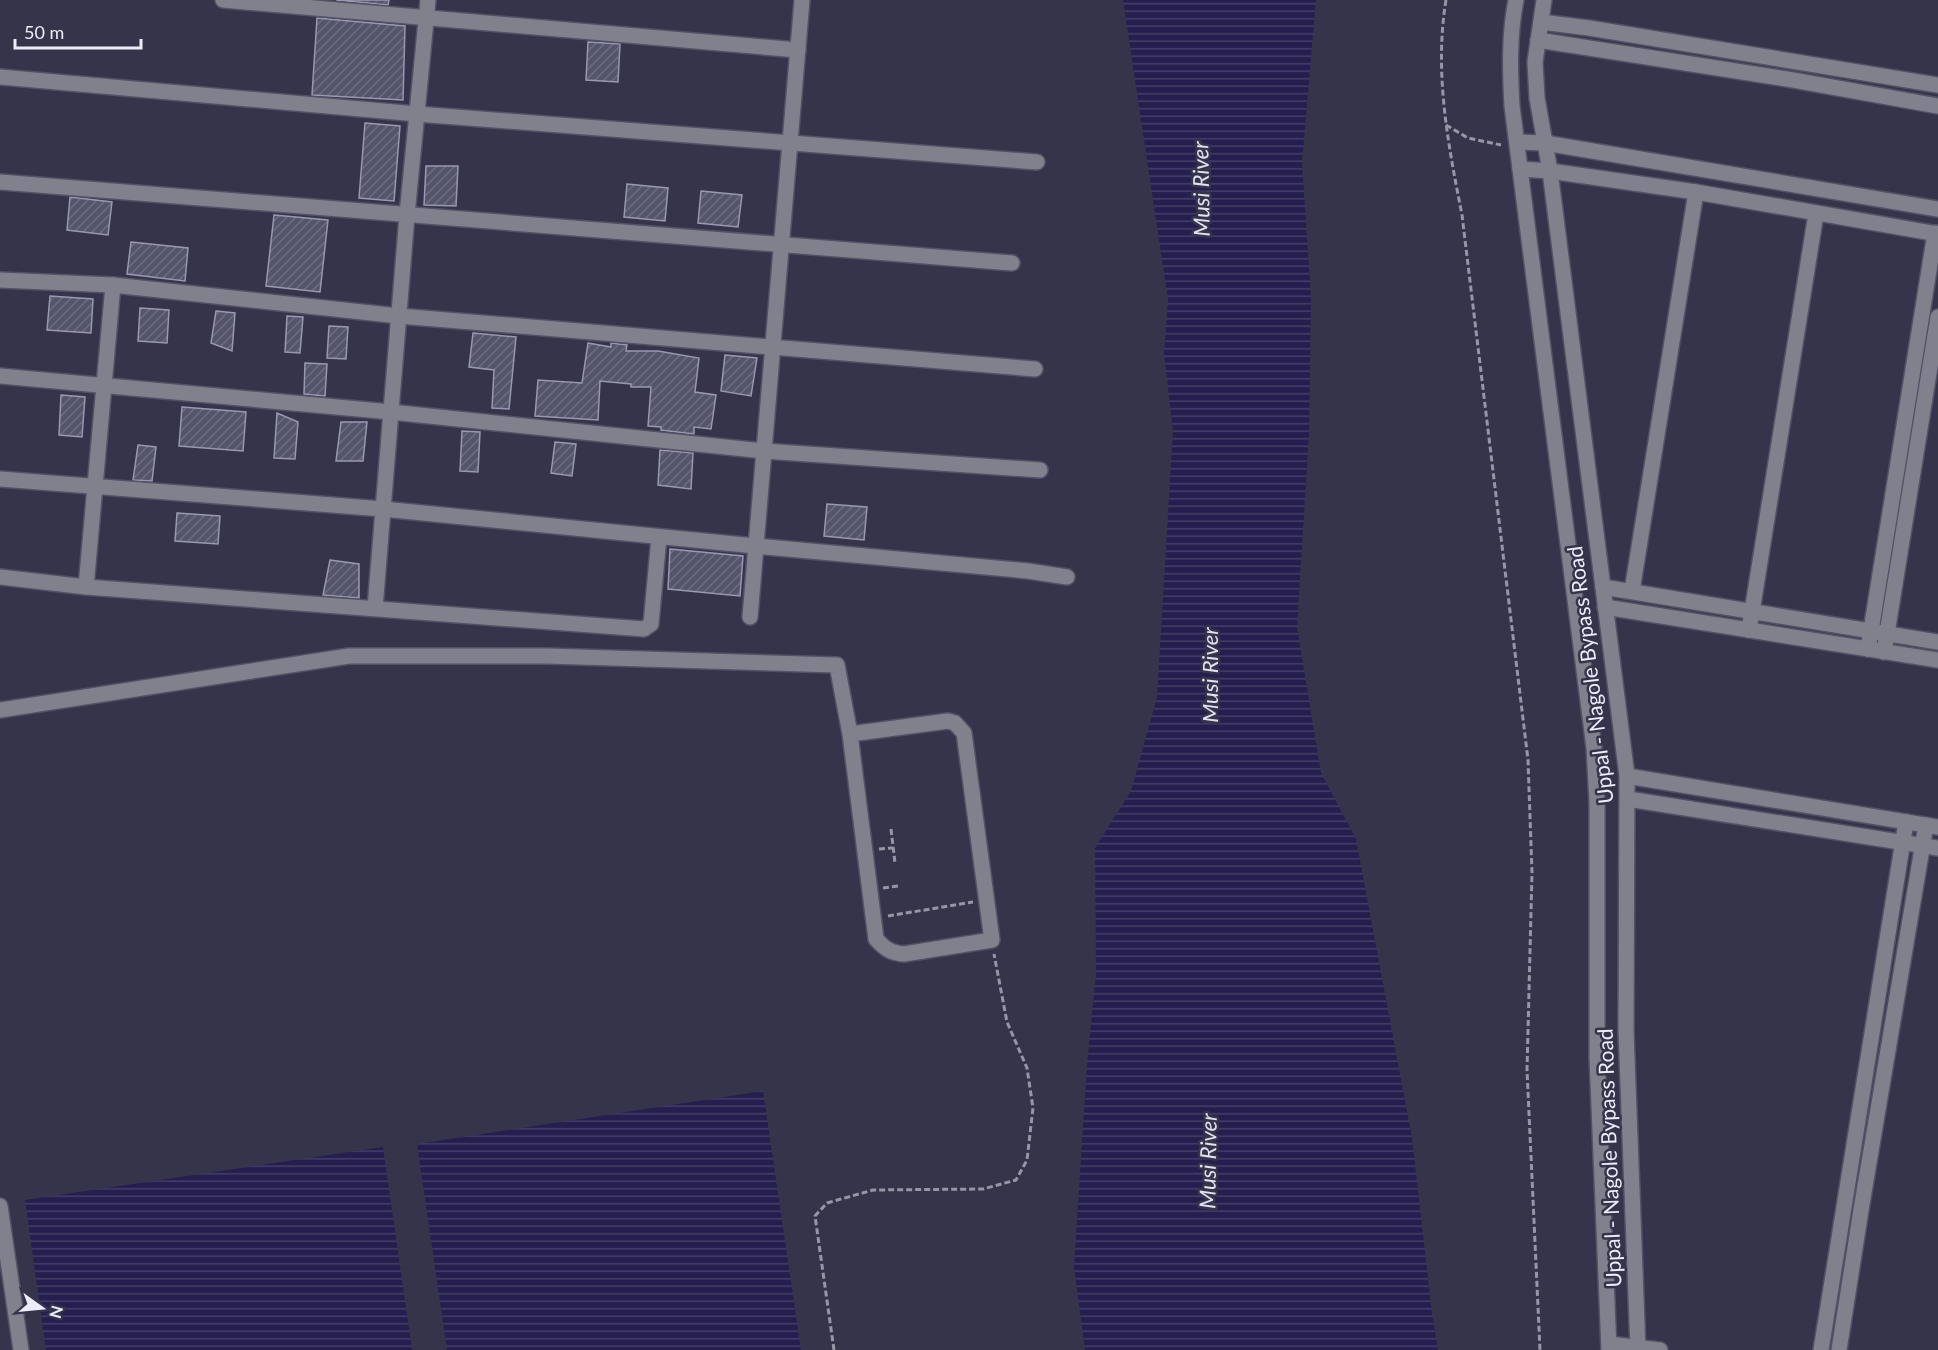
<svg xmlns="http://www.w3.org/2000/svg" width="1938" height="1350" font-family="Lato,sans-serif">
<defs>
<pattern id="water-rules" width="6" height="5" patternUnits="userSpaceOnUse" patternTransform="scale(1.5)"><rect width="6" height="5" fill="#251e4e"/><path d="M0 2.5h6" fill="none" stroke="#453f68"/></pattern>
<pattern id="building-hatch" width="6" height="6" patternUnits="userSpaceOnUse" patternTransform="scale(1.5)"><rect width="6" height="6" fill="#54546b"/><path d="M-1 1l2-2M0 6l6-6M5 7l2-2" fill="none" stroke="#6d6d81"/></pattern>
</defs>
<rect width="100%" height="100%" fill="#35344a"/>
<g fill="url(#water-rules)">
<path d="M1123 0H1316L1302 162 1311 298 1309 434 1297 627 1321 773 1356 839 1412 1138 1432 1313 1438 1350H1085L1074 1267 1087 1065 1096 974 1095 848 1131 791 1157 697 1173 431 1164 353 1168 300Z"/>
<path d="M763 1091 801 1350H447L417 1144Z"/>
<path d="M383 1147 412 1350H46L25 1200Z"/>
</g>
<g fill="url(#building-hatch)" stroke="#9898b2" stroke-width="1.5">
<path d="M336 0H389L388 5Z"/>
<path d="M317 18 405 26 403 100 312 95Z"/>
<path d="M588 42 620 44 618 82 586 80Z"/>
<path d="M365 123 400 126 394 201 359 198Z"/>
<path d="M426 166H458L456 206 424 205Z"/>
<path d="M627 184 668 188 665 221 624 217Z"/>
<path d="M701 191 742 195 738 227 698 223Z"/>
<path d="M70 197 112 202 108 235 67 230Z"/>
<path d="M274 215 328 220 320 292 266 286Z"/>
<path d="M131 242 188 248 185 281 127 274Z"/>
<path d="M50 296 93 299 91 333 47 330Z"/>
<path d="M140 308 169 310 167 343 138 341Z"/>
<path d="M216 311 235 313 232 351 211 343Z"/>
<path d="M287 316 303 317 300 353 285 352Z"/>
<path d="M329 326 348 327 346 359 327 358Z"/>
<path d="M473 333 516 337 509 409 492 408 494 370 469 367Z"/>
<path d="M588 343 611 347V343L627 345 626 351H658L699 358 695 392 716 395 711 429 694 427V434L661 430V427L648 426 651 387H631V384L600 381 598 420 535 416 538 380 582 383Z"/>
<path d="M725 355 757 358 751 396 721 391Z"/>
<path d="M305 363 327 364 325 396 304 394Z"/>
<path d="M61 395 85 397 82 437 59 435Z"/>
<path d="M182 407 246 412 243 451 179 446Z"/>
<path d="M277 413 298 422 295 459 274 458Z"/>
<path d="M341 422H367L363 461H336Z"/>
<path d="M462 431 480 432 478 472 460 471Z"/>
<path d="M555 442 576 444 572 476 551 473Z"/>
<path d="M138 445 156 447 152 481 133 480Z"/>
<path d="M660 450 693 453 691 489 658 485Z"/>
<path d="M827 504 867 507 864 540 824 536Z"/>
<path d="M177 513 220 516 218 544 175 541Z"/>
<path d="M670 549 743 556 740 596 668 589Z"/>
<path d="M330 560 359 564V598L323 595Z"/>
</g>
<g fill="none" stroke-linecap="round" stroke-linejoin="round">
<defs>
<g id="minor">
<path d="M223 0 798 50"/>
<path d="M1516 0C1509 35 1510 70 1512 106L1594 748 1597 803V1057L1609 1350"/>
<path d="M1544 0 1535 62 1537 98 1550 171 1627 776 1626 1031 1638 1350"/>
<path d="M1541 22 1589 28 1938 85"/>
<path d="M1538 40 1793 80 1938 106"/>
<path d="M0 77 417 114 1037 162"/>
<path d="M1517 142 1545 143 1938 209"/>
<path d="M1520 169 1550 171 1696 192 1938 234"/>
<path d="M0 182 1012 263"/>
<path d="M0 280 113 285 399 316 1035 369"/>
<path d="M0 376 391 412 764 451 1040 470"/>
<path d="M0 479 383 509 755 546 1028 571 1067 577"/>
<path d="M0 577 86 587 644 629 651 624 659 537"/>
<path d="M86 587 113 285"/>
<path d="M1603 587 1938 642"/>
<path d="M1632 591 1696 192"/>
<path d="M1605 607 1938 660"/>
<path d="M375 608 407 215 428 0"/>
<path d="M750 617 802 0"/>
<path d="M1749 630 1816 214"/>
<path d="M1868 649 1935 233"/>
<path d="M1884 652 1938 317"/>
<path d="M0 710 349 656H547L837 665 850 734 876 939C885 949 891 953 904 954L992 940 964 733 955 723 948 721 850 734"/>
<path d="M1627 776 1938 827"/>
<path d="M1628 799 1938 848"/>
<path d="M0 1206 21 1350"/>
<path d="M1609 1344 1660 1350"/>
<path d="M1821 1350 1906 822"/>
<path d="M1839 1350 1861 1210 1926 825"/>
</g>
</defs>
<use href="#minor" stroke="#525166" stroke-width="18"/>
<g stroke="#9796a8" stroke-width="3" stroke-dasharray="6 3" stroke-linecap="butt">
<path d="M1446 0C1434 72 1448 144 1462 215L1528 760 1532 873 1527 1070 1540 1350"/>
<path d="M1446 125 1468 138 1501 145"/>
<path d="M891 829 895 863"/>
<path d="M879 849 893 848"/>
<path d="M883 888 898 886"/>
<path d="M888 916 973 902"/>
<path d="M834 1350 815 1216 827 1203 873 1190 983 1189 1016 1180 1027 1160 1033 1108 1027 1068 1007 1022 994 954"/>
</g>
<use href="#minor" stroke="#81818d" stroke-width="15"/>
</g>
<g text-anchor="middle" stroke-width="5" stroke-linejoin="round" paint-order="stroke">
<g font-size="21" fill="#ececfb" stroke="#35344a">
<text transform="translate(1591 675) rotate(-97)" y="7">Uppal - Nagole Bypass Road</text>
<text transform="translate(1610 1158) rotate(-92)" y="7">Uppal - Nagole Bypass Road</text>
</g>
<g font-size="22" font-style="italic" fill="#e2e1f2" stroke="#35344a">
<text transform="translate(1201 189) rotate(-91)" y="8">Musi River</text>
<text transform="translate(1210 675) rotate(-90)" y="8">Musi River</text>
<text transform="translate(1208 1161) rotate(-89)" y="8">Musi River</text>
</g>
</g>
<g transform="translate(42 1308) rotate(105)" stroke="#35344a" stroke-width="4.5" paint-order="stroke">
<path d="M0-4.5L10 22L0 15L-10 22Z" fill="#ececfb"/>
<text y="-9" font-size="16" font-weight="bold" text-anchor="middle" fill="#ececfb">N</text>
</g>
<path d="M15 39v9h126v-9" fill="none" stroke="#ececfb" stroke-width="3"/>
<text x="24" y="39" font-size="18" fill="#ececfb" stroke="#35344a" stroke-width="4.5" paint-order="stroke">50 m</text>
</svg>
